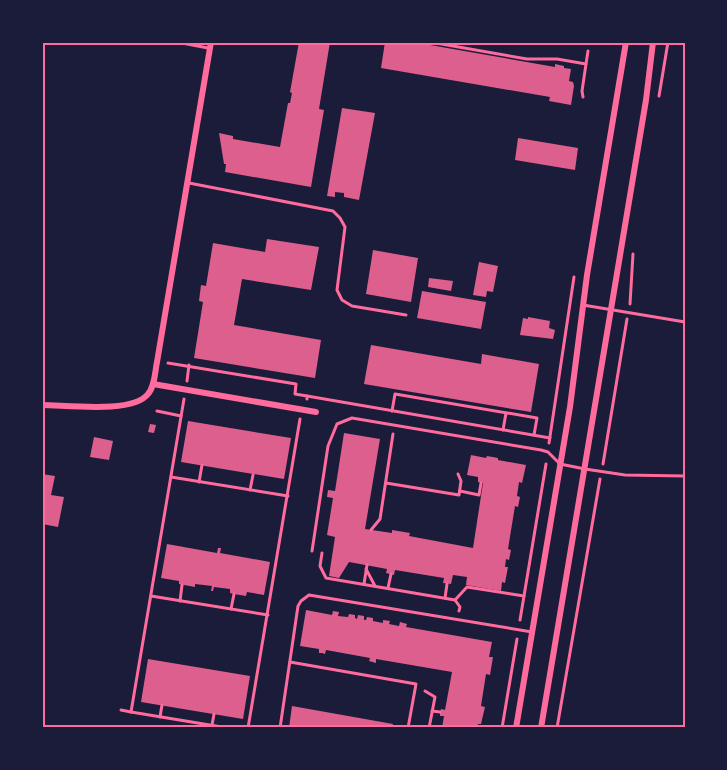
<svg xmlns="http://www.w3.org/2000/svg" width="727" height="770" font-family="'Public Sans',sans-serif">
<rect width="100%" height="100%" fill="#1b1b3a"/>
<g fill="#dd5f8e">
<path d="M299 42H330L319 109 324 110 311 187 225 172 226 164H224L219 133 233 136V139L280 147 288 103H290L292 93 290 92Z"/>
<path d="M385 42H413L555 67V64L564 66V68L571 69 569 81 573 82 574 86 571 105 549 101 550 97 381 68Z"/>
<path d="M342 108 375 113 359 200 344 197V193L335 192V197L327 196Z"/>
<path d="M518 138 578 148 575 170 515 160Z"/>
<path d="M267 239 319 247 311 290 242 279 234 325 321 340 315 378 194 358 203 302 199 301 201 285 206 286 213 243 265 252Z"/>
<path d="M373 250 418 258 411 302 366 294Z"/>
<path d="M479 262 498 266 493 292 487 291 486 297 473 295Z"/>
<path d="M429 278 453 281 451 291 428 287Z"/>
<path d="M422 291 486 302 481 329 417 318Z"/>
<path d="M528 317 550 321 549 328 555 330 553 339 520 335 523 318 528 319Z"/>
<path d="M371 345 481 364 482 354 539 364 531 412 364 384Z"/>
<path d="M188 421 291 438 284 479 181 462Z"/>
<path d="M150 424 156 425 154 433 148 432Z"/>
<path d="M344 433 380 439 365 529 392 533V530L410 533 409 536 473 548 483 483 478 482V477L467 475 471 455 486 458 487 456 498 458V460L526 465 522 483 519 482 517 496 520 497 518 507 515 506 508 549 511 550 509 560 506 559 505 567H508L505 583 502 582 501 591 466 585 467 577 453 575 451 584 443 583 444 578 395 570 394 575 386 573 387 569 349 562 339 578 329 576 335 537 327 535 333 498 327 497 328 490 335 491Z"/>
<path d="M94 437 113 441 109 460 90 457Z"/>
<path d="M42 474 55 476 51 495 64 497 58 527 42 524Z"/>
<path d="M167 544 217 553 218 548H221L220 553 270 562 264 595 247 592 246 596 234 594 230 593V589L214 587 213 591H211L212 586 195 584V587L179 584V581L161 578Z"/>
<path d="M306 610 332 615 333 611 339 612 338 616 348 617 349 614 355 615V618L357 619 358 615 364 616V620H366L367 617 373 618V621L383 623V620L390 621 389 624 399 626 400 622 407 624 406 627 492 642 489 657H493L490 675 486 674 481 706 485 707 481 724H478L477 728H442L444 716H440V712L441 709 445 710 452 672 376 659V663L369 661 370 658 326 650 325 654 322 653H319V649L300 646Z"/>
<path d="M148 659 250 676 243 719 141 702Z"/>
<path d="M292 706 393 724 392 728H289Z"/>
</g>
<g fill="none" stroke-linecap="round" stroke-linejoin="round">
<g stroke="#ff6b9d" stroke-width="3">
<path d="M430 42 527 59H557L586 64 588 51"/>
<path d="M659 96 668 42"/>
<path d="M583 97 582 91 586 64"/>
<path d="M630 304 633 254"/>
<path d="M168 363 296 384 295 394 307 396V399"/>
<path d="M187 381 189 365"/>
<path d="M307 396 550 438"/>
<path d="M184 399 131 712 228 728"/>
<path d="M157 411 181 416"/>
<path d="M392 411 395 394 537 418 534 435"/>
<path d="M503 430 506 413"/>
<path d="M549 443 574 277"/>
<path d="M603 464 627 319"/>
<path d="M171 477 288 496"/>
<path d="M199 482 202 465"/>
<path d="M386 483 459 495 461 481 458 474"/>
<path d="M250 490 253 475"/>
<path d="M460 491 479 495 481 483"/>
<path d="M371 530 380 519 393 434"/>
<path d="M322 553 320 566 326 578 455 600 467 587 524 596"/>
<path d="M366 569 375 586"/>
<path d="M364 584 367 565"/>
<path d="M388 588 391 574"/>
<path d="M151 596 268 615"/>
<path d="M445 598 447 584"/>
<path d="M455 600 460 607 459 611"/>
<path d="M180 601 182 585"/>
<path d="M231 609 234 594"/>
<path d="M520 620 546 464"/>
<path d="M425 691 435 697 429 728"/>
<path d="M121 710 131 712"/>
<path d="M432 711 440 712"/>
<path d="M160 717 162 705"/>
<path d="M212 725 214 714"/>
<path d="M248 728 300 419"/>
<path d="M502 728 517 639"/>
<path d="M557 728 600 479"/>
</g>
<g stroke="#ff6b9d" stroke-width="3">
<path d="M177 42 208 48"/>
<path d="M189 183 333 211 340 218 345 227 337 290 342 300 352 306 406 315"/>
<path d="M583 305 685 322"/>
<path d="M312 551 328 446 337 424 352 418 541 450 548 452 560 464 585 469 625 475 685 476"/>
<path d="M290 662 416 684 408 728"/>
<path d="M280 728 298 606 301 601 309 595 532 632"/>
</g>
<g stroke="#ff6b9d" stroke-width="6">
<path d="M153 384 316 412"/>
<path d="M42 405C66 405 133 414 148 394 155 386 155 371 157 362L211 42"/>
<path d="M516 728 570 407 587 275 626 42"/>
<path d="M541 728 646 100 653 42"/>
</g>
</g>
<rect width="727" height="770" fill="none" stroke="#1b1b3a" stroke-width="87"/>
<rect x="44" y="44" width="640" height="682" fill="none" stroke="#ff6b9d" stroke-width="2"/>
</svg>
